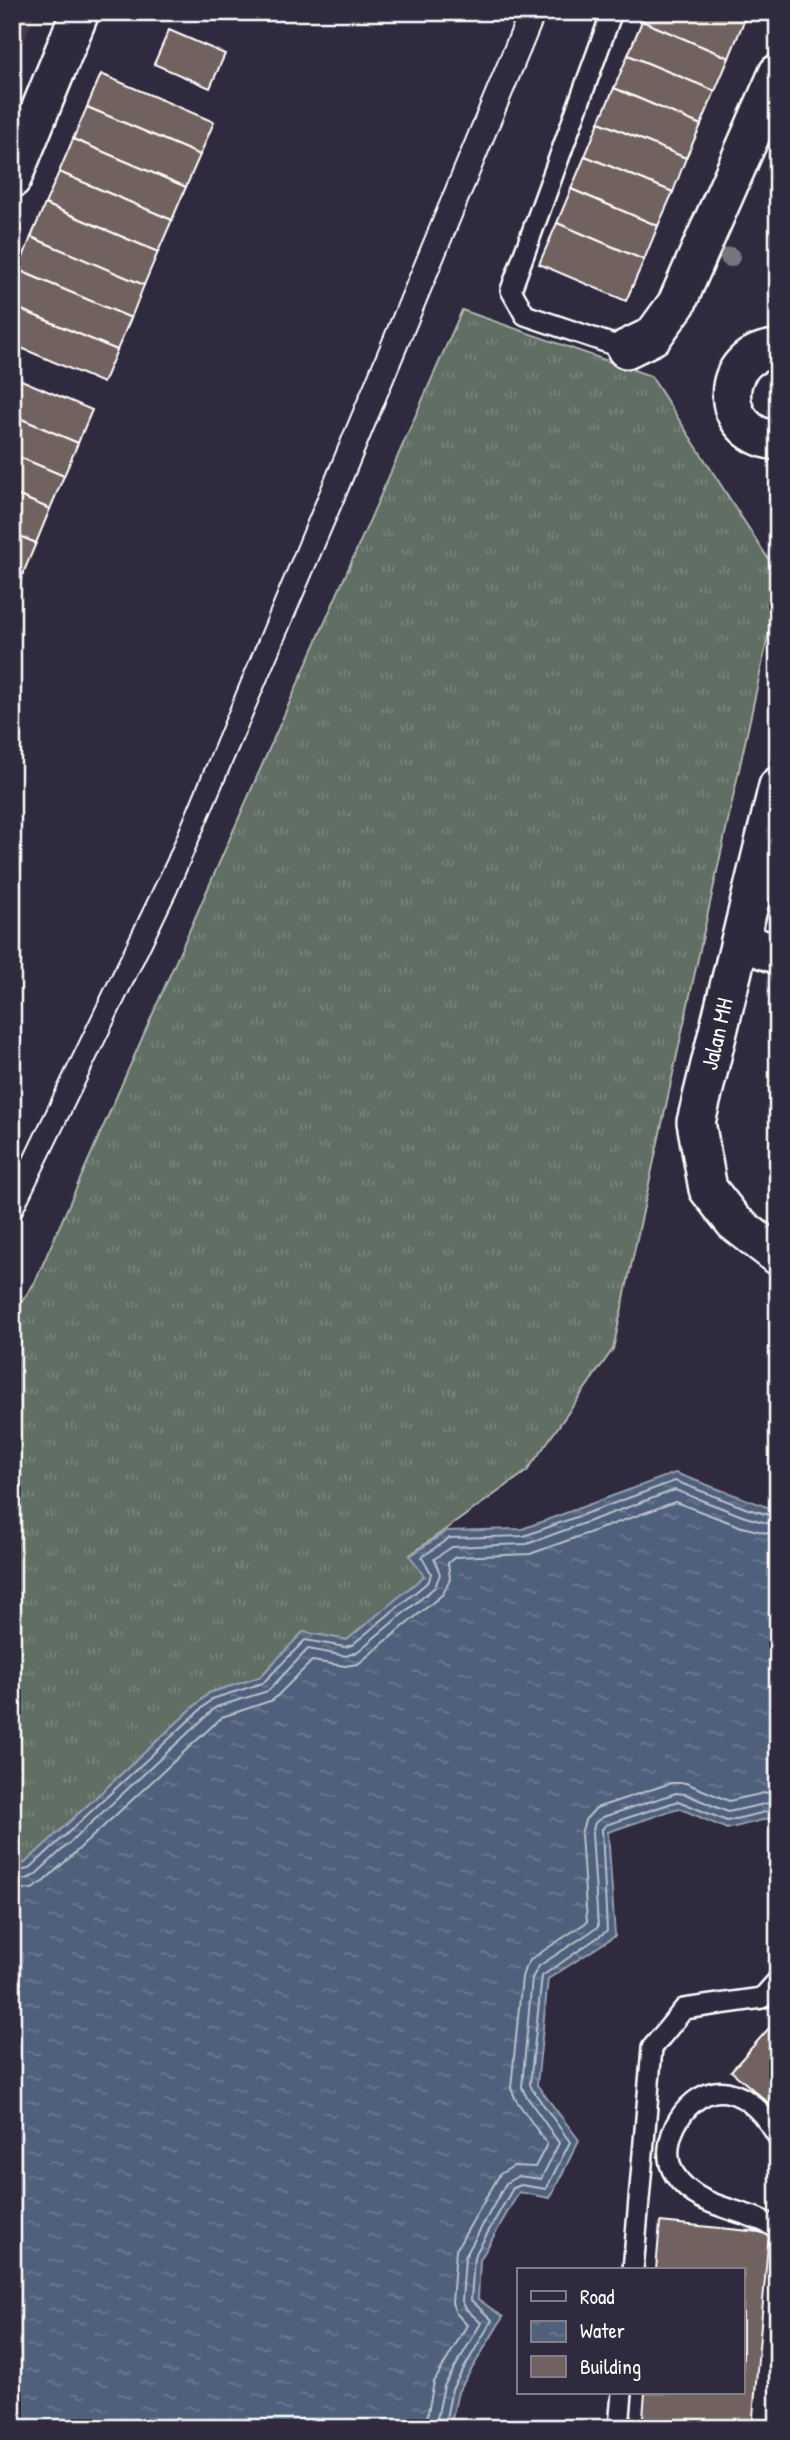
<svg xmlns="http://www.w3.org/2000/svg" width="790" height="2440" font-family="'Patrick Hand',sans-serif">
<defs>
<pattern id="grass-tufts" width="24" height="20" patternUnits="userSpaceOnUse" patternTransform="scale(1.75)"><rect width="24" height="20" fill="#606e64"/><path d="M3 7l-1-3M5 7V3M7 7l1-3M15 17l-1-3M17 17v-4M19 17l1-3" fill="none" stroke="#78847b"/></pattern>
<pattern id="water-ripples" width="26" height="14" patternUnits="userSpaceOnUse" patternTransform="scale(1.75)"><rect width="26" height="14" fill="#50617b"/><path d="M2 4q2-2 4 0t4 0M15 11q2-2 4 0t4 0" fill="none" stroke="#6a798f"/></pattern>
</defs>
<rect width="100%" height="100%" fill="#2f2a3d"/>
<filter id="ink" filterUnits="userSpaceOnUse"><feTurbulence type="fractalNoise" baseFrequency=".0143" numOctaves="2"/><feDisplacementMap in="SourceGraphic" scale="14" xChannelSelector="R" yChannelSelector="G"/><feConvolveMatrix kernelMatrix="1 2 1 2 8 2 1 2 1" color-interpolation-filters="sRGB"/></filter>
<g filter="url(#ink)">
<path fill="#433b47" d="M12 12H36L12 70Z"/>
<path fill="url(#grass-tufts)" stroke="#b0b6b2" stroke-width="2" d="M462 310 651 376 778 574V591L613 1349 527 1471 410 1555 425 1576 347 1640 303 1632 260 1677 209 1693 24 1864 12 1866V1316L35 1282Z"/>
<path fill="url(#water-ripples)" stroke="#96a0b0" stroke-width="2" d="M675 1473 778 1511V1816L727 1829 679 1808 608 1832 615 1936 548 1979 537 2085 579 2140 550 2198 519 2192 480 2260 478 2299 503 2317 458 2392 450 2428H12V1866L25 1863 209 1693 260 1677 303 1632 347 1640 424 1576 410 1556 447 1531 522 1529Z"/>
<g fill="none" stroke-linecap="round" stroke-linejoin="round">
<g stroke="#b9c0ca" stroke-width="2">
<path d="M12 1872 29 1869 212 1699 263 1683 305 1640 345 1647 352 1645 429 1581 431 1573 422 1557 449 1538 524 1536 675 1481 748 1509 778 1517"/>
<path d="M12 1881 27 1879 35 1875 216 1707 268 1691 308 1649 346 1656 357 1652 435 1587 440 1574 434 1559 452 1547 527 1544 675 1490 745 1517 778 1526"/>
<path d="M12 1891 32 1889 42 1883 222 1717 273 1700 312 1661 345 1666 358 1664 443 1594 450 1579 448 1563 455 1557 530 1554 675 1502 742 1527 778 1536"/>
<path d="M425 2428 434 2382 467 2325 456 2313 452 2303 456 2250 500 2174 514 2166 535 2167 547 2144 516 2100 511 2088 522 1977 525 1968 531 1959 587 1922 581 1834 585 1820 596 1808 671 1783H686L729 1801 778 1790"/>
<path d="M435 2428 444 2386 481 2323 466 2309 462 2301 465 2257 506 2183 518 2176 541 2179 559 2143 525 2094 522 2087 532 1978 539 1966 598 1927 592 1833 595 1823 603 1817 676 1793 685 1794 728 1812 778 1801"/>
<path d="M444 2428 452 2389 492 2320 471 2300 474 2257 513 2188 521 2185 546 2189 570 2142 532 2089 530 2084 542 1976 607 1931 602 1829 606 1825 678 1801 727 1821 778 1809"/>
</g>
</g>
<g fill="#71625f" stroke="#fff" stroke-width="2">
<path d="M645 12H738L746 16 729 58 642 21Z"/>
<path d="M642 21 729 58 715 91 628 55Z"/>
<path d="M169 30 225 54 210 88 154 64Z"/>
<path d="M628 55 715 91 701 125 614 88Z"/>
<path d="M101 74 214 122 200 155 87 107Z"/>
<path d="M614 88 701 125 686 158 599 122Z"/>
<path d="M87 107 200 155 186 187 73 139Z"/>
<path d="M599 122 686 158 673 192 585 156Z"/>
<path d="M73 139 186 187 172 220 59 172Z"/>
<path d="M585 156 673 192 658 226 571 189Z"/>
<path d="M59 172 172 220 158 252 45 204Z"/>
<path d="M571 189 658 226 644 260 557 223Z"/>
<path d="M45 204 158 252 144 285 31 237Z"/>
<path d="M557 223 644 260 626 301 539 264Z"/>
<path d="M31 237 144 285 131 318 18 270Z"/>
<path d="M18 270 131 318 117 350 12 306V282Z"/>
<path d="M12 306 117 350 103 383 12 344Z"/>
<path d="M12 376 92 410 78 443 12 415Z"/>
<path d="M12 415 78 443 64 476 12 454Z"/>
<path d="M12 454 64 476 50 509 12 493Z"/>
<path d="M12 493 50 509 36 543 12 533Z"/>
<path d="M12 533 36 543 22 576 12 572Z"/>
<path d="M12 572 22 576 12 598Z"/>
<path d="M778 2018V2111L731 2071Z"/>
<path d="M660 2222 769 2233 752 2428H642L645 2393H743V2270H656Z"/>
</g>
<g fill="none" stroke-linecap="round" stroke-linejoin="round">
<defs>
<g id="lane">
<path d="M612 12 511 290 525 315 626 349"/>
<path d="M778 2137C766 2117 751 2097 727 2092 689 2085 654 2144 675 2175 699 2211 745 2207 778 2229"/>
<path d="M633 2270 652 2048 684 2009 762 1998 778 1980"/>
<path d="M619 2428 622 2393"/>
</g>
<g id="street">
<path d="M12 179 80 12"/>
<path d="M626 349 653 336 677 303 778 73"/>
<path d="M778 349C716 352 716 435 778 441"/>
<path d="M778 786 696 1122 708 1189 734 1222 778 1256"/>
<path d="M740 941 778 955"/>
</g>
</defs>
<use href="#lane" stroke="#fff" stroke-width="24"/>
<use href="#street" stroke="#fff" stroke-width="42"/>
<use href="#lane" stroke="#2f2a3d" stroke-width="19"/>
<use href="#street" stroke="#2f2a3d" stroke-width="37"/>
<g stroke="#fff" stroke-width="2">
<path d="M12 1181 167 859 518 12"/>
<path d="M12 1235 177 893 347 494 547 12"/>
</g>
</g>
<circle fill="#76777d" cx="730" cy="257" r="10"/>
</g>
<g text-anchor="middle" stroke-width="5" stroke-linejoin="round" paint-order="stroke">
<g font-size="23" fill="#fff" stroke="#2f2a3d">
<text transform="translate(717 1034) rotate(-77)" y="8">Jalan MH</text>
</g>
</g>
<rect width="790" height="2440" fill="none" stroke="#2f2a3d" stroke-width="42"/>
<rect x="21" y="21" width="748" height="2398" fill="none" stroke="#fff" stroke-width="2.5" filter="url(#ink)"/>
<rect x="517" y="2268" width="228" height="126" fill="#2f2a3d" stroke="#827f8b" stroke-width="2"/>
<rect x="531" y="2291" width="35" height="10" fill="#2f2a3d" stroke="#827f8b" stroke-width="2"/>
<text x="580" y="2304" font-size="21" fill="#ffffff">Road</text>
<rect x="531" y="2321" width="35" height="21" fill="url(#water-ripples)" stroke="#827f8b" stroke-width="2"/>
<text x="580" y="2338" font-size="21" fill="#ffffff">Water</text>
<rect x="531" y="2356" width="35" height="21" fill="#71625f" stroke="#827f8b" stroke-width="2"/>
<text x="580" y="2374" font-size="21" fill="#ffffff">Building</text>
</svg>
